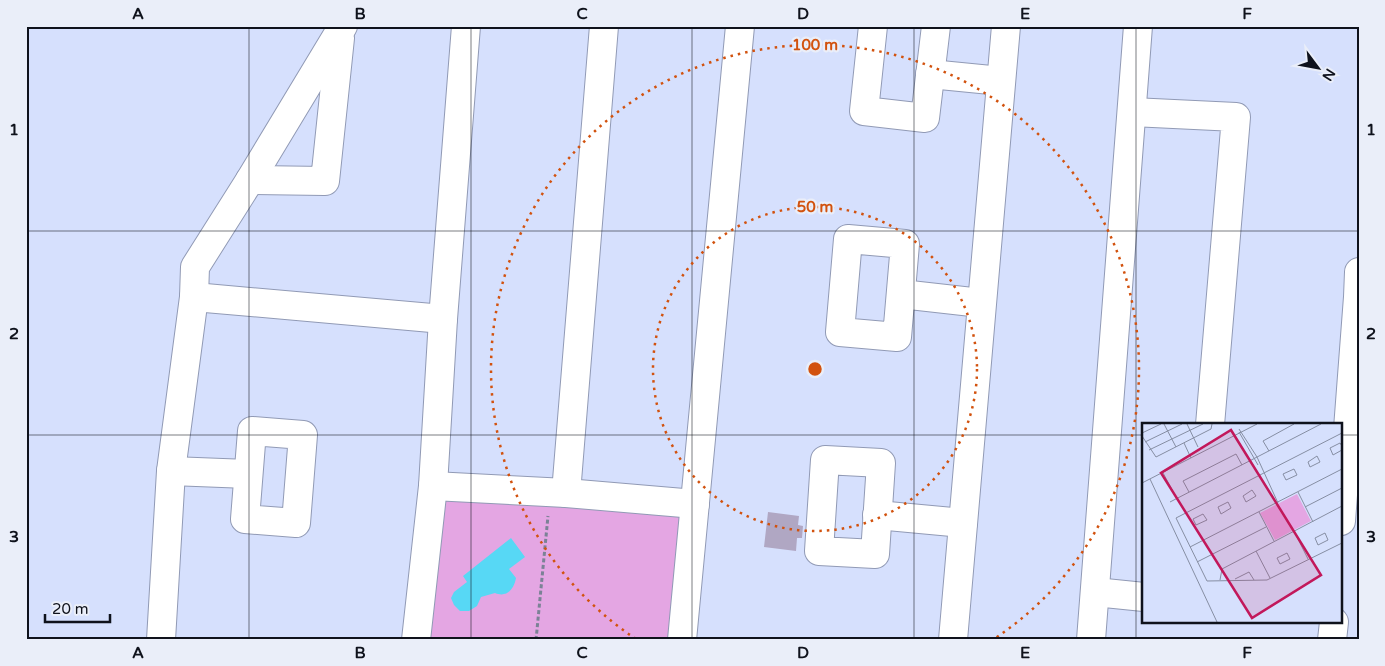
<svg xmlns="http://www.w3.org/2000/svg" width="1385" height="666" font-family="'Varela Round',sans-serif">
<rect width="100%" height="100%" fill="#d6e0fd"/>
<path fill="#e4a6e3" d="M436 492 686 506 677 640H425Z"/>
<path fill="#57d8f5" d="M511 538 525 557 509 569 516 578C514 589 507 598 495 593L481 597 477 606 469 611H460L454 605 451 598 454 592 467 582 463 576Z"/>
<path fill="#b0a7c3" d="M768 512 799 516 798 525 803 526 802 538H797L796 551 764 547Z"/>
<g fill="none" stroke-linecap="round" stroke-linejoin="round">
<defs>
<g id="minor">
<path d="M873 26 864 111 925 118 936 26"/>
<path d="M930 74 1001 81"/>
<path d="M1132 112 1236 117 1210 425"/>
<path d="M250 180 325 181 340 38"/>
<path d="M848 239 905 244 897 337 840 332Z"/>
<path d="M901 294 981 303"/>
<path d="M194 297 443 319"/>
<path d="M252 431 303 435 296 523 245 519Z"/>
<path d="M825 460 881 463 875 554 819 551Z"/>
<path d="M171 471 248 474"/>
<path d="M433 486 566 493 695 504"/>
<path d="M566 493 604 26"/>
<path d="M877 515 963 523"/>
<path d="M1095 592 1144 597"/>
<path d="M161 640 171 471 194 297 195 267 250 180 343 26"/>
<path d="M416 640 433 486 443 319 466 26"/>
<path d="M682 640 740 26"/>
<path d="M953 640 1006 26"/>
<path d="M1091 640 1138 26"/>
</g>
<g id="highway">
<path d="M1341 521 1358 297 1359 272"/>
<path d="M1332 640 1334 622"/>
</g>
</defs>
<use href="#minor" stroke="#919ab5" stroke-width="30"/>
<use href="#highway" stroke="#919ab5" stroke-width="30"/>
<path stroke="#7b8296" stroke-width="3" stroke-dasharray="4 2.5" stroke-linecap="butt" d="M536 640 548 516"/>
<use href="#minor" stroke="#fff" stroke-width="28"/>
<use href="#highway" stroke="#fff" stroke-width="28"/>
</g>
<path fill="none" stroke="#0f121c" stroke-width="1" stroke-opacity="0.55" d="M249 26V640M471 26V640M692 26V640M914 26V640M1136 26V640M26 231H1359M26 435H1144M1341 435H1359"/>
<g fill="none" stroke="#d2520e" stroke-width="2.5" stroke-dasharray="2.5 5">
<circle cx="815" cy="369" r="162"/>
<path d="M636 639A324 324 0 1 1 994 639"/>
</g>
<g transform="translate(1142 423)">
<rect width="200" height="200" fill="#d6e0fd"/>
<path d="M155 71 169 98 133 117 118 90Z" fill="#e4a6e3"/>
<path fill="none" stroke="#868ea3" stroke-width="1" d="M22 1 34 24M45 1 56 24M97 6 115 34 136 80M97 9 116 42M0 10 19 1M200 10 34 95 65 158 125 157 200 120M0 13 14 34 69 6 70 1M3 19 40 1M42 20 49 35M200 23 198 20 188 25 191 32 200 27M7 27 61 1M127 28 121 18 152 1M175 33 178 39 168 44 166 39ZM152 46 155 52 144 57 141 51ZM20 48 35 76M8 56 75 199M0 60 115 1M110 67 114 73 104 79 101 73ZM47 69 41 58 94 31 100 42M156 69 171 99M28 79 179 1M86 79 89 85 79 91 76 84ZM163 84 200 65M117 89 132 118M61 91 65 97 54 102 51 96ZM152 108 166 136M183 110 186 117 176 122 173 115ZM48 124 200 46M114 128 128 155M145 130 148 136 138 141 135 135ZM55 139 124 104M93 156 107 149 112 157M78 157 80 146 200 83"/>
<path fill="#c2185b" fill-opacity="0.15" stroke="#c2185b" stroke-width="2.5" d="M89 7 179 152 110 195 19 50Z"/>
<rect width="200" height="200" fill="none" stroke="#0f121c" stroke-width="2.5"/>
</g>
<circle cx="815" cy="369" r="8" fill="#d2520e" stroke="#eaeef9" stroke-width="2.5"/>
<g font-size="15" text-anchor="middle" font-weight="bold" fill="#d2520e" stroke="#eaeef9" stroke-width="4.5" stroke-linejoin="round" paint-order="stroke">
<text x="815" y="50">100 m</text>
<text x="815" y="212">50 m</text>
</g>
<rect width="1385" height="666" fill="none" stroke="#eaeef9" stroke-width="55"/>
<g transform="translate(1318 68) rotate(122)" stroke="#eaeef9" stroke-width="4" paint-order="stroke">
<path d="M0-4L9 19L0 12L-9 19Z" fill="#0f121c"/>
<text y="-8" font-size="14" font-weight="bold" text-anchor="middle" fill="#0f121c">N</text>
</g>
<path d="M45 614v8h65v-8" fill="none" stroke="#0f121c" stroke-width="2.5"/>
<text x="52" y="614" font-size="15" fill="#0f121c" stroke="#eaeef9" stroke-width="4" paint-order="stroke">20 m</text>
<rect x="28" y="28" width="1330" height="610" fill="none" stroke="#0f121c" stroke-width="2"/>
<g font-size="16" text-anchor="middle" font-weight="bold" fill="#0f121c">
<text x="138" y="19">A</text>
<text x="360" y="19">B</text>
<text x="582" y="19">C</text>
<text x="803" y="19">D</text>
<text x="1025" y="19">E</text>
<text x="1247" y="19">F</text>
<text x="14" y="135">1</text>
<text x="1371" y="135">1</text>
<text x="14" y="339">2</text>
<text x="1371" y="339">2</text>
<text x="14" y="542">3</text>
<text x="1371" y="542">3</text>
<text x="138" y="658">A</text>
<text x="360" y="658">B</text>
<text x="582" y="658">C</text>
<text x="803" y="658">D</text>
<text x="1025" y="658">E</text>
<text x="1247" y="658">F</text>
</g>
</svg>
